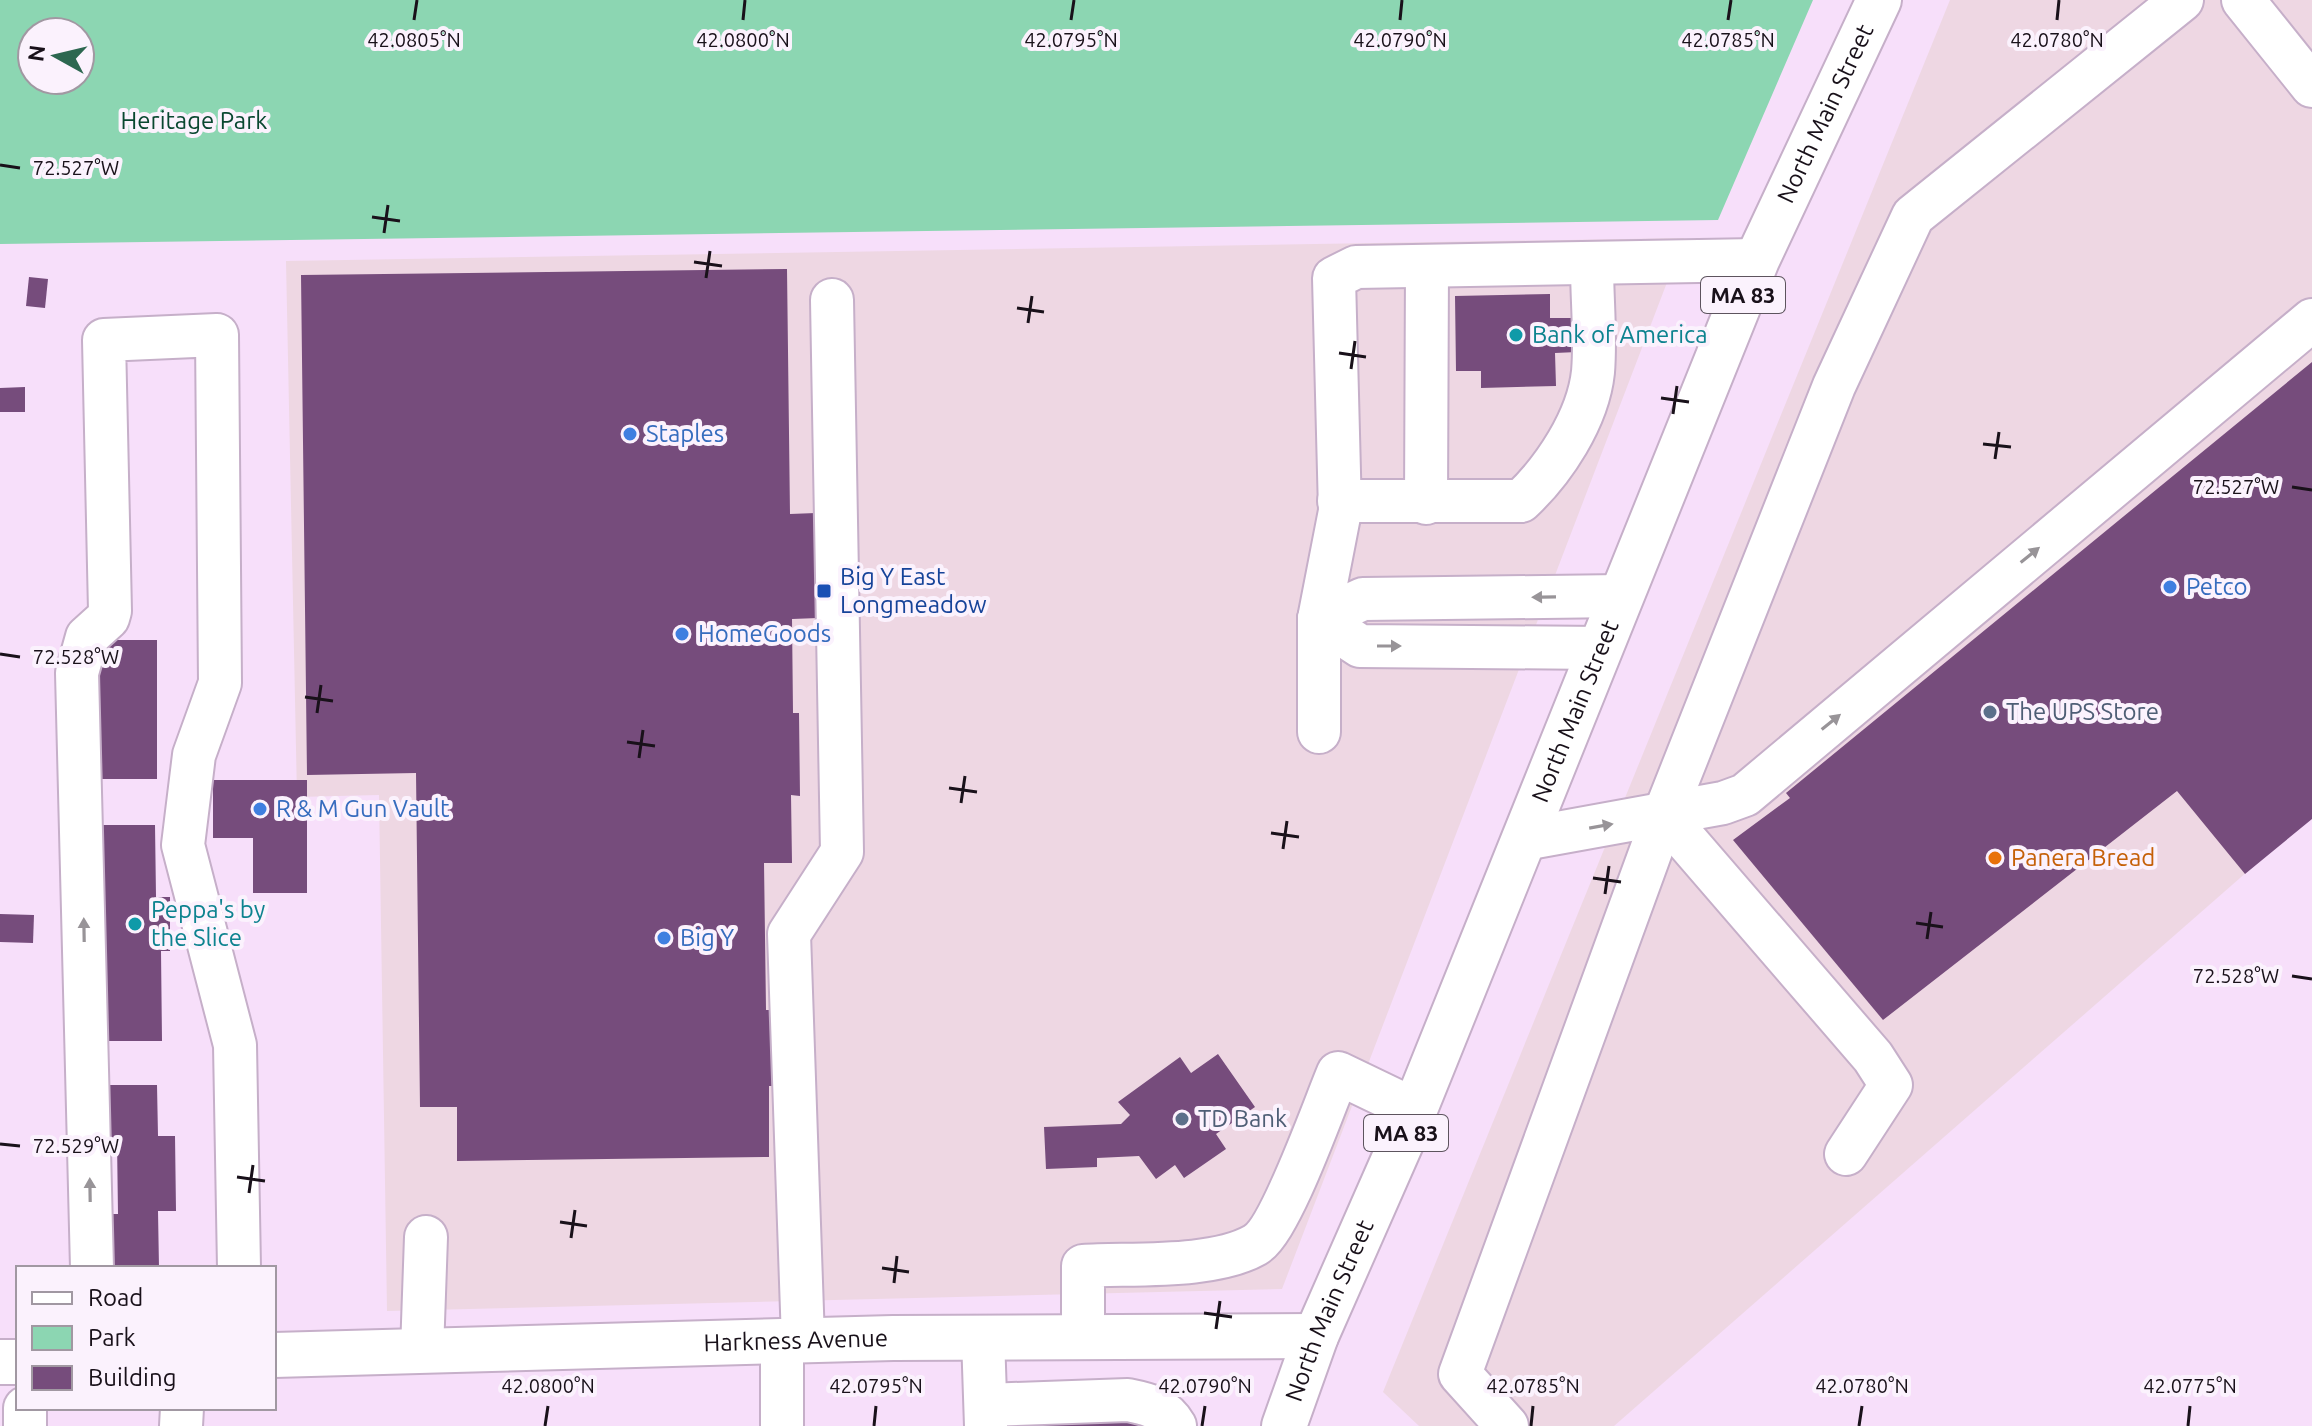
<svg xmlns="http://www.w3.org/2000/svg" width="2312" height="1426" font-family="Ubuntu,sans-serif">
<rect width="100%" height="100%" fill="#f7dffa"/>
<g fill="#eed7e3">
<path d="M1950 0H2312V815L1614 1426H1419L1383 1392Z"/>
<path d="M1684 238 1282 1289 387 1311 379 795 297 797 286 261Z"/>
</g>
<path fill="#8cd6b2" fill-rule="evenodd" d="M0 0H1813L1718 220 0 244ZM32 32H80V80H32Z"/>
<g fill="#764c7c">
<path d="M787 269 790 514 816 513 818 618 792 619 793 713H799L800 796 791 795 792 863H764L766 1010H780L781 1086H769V1157L457 1161V1107H420L416 773 307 775 301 275Z"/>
<path d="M29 277 48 279 45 308 26 306Z"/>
<path d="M1550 294V318H1577V352L1555 353 1556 386 1481 388V371H1456L1455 296Z"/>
<path d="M2312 362V819L2245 874 2177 791 1883 1020 1733 840 1790 798 1786 793Z"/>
<path d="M25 387V412H0V388Z"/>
<rect x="95" y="640" width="62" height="139"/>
<path d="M213 780H307V893H253V838H213Z"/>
<path d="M98 825H155L156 897H170V951H161L162 1041H100Z"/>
<path d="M0 914 34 915 33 943 0 942Z"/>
<path d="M1218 1054 1255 1107 1216 1134 1226 1149 1184 1178 1175 1165 1156 1179 1139 1156 1097 1158V1167L1046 1169 1044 1127 1121 1124 1130 1115 1118 1102 1180 1057 1191 1073Z"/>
<path d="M100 1085H157L158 1136H175L176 1211H158L159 1268H104L103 1214H118L117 1141H100Z"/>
<path d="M1138 1413V1426H1004L1003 1418Z"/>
</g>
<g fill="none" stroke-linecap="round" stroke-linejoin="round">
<defs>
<g id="minor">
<path d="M2243 0 2312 86"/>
<path d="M1339 501H1521C1554 470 1588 419 1593 372 1596 337 1592 300 1592 265"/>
<path d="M1426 503 1427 266"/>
<path d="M1319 619 1363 599 1622 596"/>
<path d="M1319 619 1360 646 1600 648"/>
<path d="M1319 732V619L1340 511 1334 278 1356 267 1757 260"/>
<path d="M1664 815 1873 1057 1891 1085 1846 1154"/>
<path d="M1524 839 1723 803 1745 795 2312 320"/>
<path d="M92 1268 77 673 87 637 108 618 110 611 104 340 217 335 220 683 194 755 183 845 235 1045 239 1268"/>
<path d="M983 1337 986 1426"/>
<path d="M1083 1337V1266C1131 1263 1213 1269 1255 1245 1281 1230 1324 1106 1338 1073L1415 1110"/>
<path d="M803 1340 789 934 842 852 832 300"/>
<path d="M782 1341V1426"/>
<path d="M422 1351 426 1237"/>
<path d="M986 1405 1128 1400C1148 1404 1165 1408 1175 1426"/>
<path d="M25 1426V1408"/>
<path d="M181 1426 182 1408"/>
<path d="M1507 1426 1460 1374 1664 815 1834 386 1913 216 2182 0"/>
</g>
<g id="major">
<path id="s1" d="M274 1355 893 1338 1316 1336"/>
<path d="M0 1362H18"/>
<path id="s2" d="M1284 1426 1316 1336 1405 1134 1757 260 1879 0"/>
</g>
</defs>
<use href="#minor" stroke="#c6afc9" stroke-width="46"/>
<use href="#major" stroke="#c6afc9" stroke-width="48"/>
<use href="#minor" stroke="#fff" stroke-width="42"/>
<use href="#major" stroke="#fff" stroke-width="44"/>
</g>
<defs><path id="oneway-solid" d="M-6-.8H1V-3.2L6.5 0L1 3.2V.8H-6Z" transform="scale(2)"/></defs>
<g fill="#989498">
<use href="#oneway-solid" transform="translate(2030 555) rotate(-39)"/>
<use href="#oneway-solid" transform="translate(1544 597) rotate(179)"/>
<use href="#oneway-solid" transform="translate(1389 646)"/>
<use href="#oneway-solid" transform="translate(1831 722) rotate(-39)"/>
<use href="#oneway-solid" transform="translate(1601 826) rotate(-10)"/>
<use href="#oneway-solid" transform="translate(84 930) rotate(-91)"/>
<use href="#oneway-solid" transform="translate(90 1190) rotate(-91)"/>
</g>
<path fill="none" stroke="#19111a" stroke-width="3" d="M414 20 417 0M743 20 745 0M1071 20 1074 0M1400 20 1402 0M1728 20 1731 0M2057 20 2059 0M0 165 20 168M372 217 400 221M384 233 388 205M694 262 722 266M706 278 710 251M1017 308 1044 312M1028 323 1032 296M1339 353 1366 357M1351 369 1355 341M1661 398 1689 402M1673 414 1677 386M1983 444 2011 447M1995 459 1999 432M2292 487 2312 490M0 654 20 657M305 697 333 701M317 713 321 685M627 742 655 746M639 758 643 730M949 788 977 792M961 803 965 776M1271 833 1299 837M1283 849 1287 821M1593 878 1621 882M1605 894 1609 866M1916 923 1943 927M1927 939 1931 912M2292 976 2312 979M0 1144 20 1146M237 1177 265 1181M249 1193 253 1165M560 1222 587 1226M571 1238 575 1210M882 1268 909 1272M894 1283 897 1256M1204 1313 1232 1317M1216 1329 1220 1301M545 1426 548 1406M874 1426 876 1406M1202 1426 1205 1406M1531 1426 1533 1406M1859 1426 1862 1406M2188 1426 2190 1406"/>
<g fill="#0f9aa8" stroke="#fbf2fd" stroke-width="3">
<circle cx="1516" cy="335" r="8"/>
<circle cx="135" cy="924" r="8"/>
</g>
<g fill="#3f7fe0" stroke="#fbf2fd" stroke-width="3">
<circle cx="630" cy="434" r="8"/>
<circle cx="2170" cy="587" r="8"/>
<circle cx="682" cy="634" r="8"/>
<circle cx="260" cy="809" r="8"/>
<circle cx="664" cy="938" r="8"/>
</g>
<rect fill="#1a4fb4" stroke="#fbf2fd" stroke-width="3" x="816" y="583" width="16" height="16" rx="4"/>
<g fill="#5c6f8a" stroke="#fbf2fd" stroke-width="3">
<circle cx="1990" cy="712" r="8"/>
<circle cx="1182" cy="1119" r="8"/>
</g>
<circle fill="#e8710a" stroke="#fbf2fd" stroke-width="3" cx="1995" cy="858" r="8"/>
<g text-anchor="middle" stroke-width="8" stroke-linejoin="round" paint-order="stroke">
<g fill="#fbf2fd" stroke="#5d545e" stroke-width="2">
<rect x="1701" y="277" width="84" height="36" rx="6"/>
<rect x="1364" y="1115" width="84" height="36" rx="6"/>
</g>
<g font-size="22" font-weight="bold" fill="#19111a">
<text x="1743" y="303">MA 83</text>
<text x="1406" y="1141">MA 83</text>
</g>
<g font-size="24" fill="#19111a" stroke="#fbf2fd">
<text dy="8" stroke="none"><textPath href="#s2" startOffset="1420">North Main Street</textPath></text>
<text dy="8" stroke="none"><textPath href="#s2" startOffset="772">North Main Street</textPath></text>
<text dy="8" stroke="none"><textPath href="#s2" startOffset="124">North Main Street</textPath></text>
<text dy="8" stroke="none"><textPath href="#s1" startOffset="522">Harkness Avenue</textPath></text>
</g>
<g font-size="24" fill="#094730" stroke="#fbf2fd">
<text x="194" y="129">Heritage Park</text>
</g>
<g font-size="24" fill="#0d838f" stroke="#fbf2fd" text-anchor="start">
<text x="1532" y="343">Bank of America</text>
<text x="151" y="918">Peppa's by<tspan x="151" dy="28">the Slice</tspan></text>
</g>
<g font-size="24" fill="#366cbe" stroke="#fbf2fd" text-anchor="start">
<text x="646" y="442">Staples</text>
<text x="2186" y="595">Petco</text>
<text x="698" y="642">HomeGoods</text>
<text x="276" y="817">R &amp; M Gun Vault</text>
<text x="680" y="946">Big Y</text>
</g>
<g font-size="24" fill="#164399" stroke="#fbf2fd" text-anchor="start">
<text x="840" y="585">Big Y East<tspan x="840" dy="28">Longmeadow</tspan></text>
</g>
<g font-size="24" fill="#4e5e75" stroke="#fbf2fd" text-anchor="start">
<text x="2006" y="720">The UPS Store</text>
<text x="1198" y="1127">TD Bank</text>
</g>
<g font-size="24" fill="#c56008" stroke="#fbf2fd" text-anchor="start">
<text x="2011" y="866">Panera Bread</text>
</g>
</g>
<g font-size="20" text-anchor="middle" fill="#19111a" stroke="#fbf2fd" stroke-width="8" stroke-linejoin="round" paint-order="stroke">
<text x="414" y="47">42.0805°N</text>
<text x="743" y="47">42.0800°N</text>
<text x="1071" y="47">42.0795°N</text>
<text x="1400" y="47">42.0790°N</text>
<text x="1728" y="47">42.0785°N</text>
<text x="2057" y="47">42.0780°N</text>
<text x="76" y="175">72.527°W</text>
<text x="2236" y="494">72.527°W</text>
<text x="76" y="664">72.528°W</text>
<text x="2236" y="983">72.528°W</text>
<text x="76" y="1153">72.529°W</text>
<text x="548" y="1393">42.0800°N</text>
<text x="876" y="1393">42.0795°N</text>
<text x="1205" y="1393">42.0790°N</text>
<text x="1533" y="1393">42.0785°N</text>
<text x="1862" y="1393">42.0780°N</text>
<text x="2190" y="1393">42.0775°N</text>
</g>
<rect x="16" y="1266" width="260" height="144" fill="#fbf2fd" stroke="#a198a2" stroke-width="2"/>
<rect x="32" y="1292" width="40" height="12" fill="#ffffff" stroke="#a198a2" stroke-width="2"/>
<text x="88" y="1306" font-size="24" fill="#19111a">Road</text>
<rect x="32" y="1326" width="40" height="24" fill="#8cd6b2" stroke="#a198a2" stroke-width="2"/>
<text x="88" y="1346" font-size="24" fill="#19111a">Park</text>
<rect x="32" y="1366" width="40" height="24" fill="#764c7c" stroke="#a198a2" stroke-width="2"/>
<text x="88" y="1386" font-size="24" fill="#19111a">Building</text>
<g transform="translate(56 56) rotate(278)"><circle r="38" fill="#fbf2fd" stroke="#a198a2" stroke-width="2"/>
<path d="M0-6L14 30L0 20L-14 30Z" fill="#2d6750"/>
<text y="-12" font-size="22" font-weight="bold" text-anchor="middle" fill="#19111a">N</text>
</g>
</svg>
